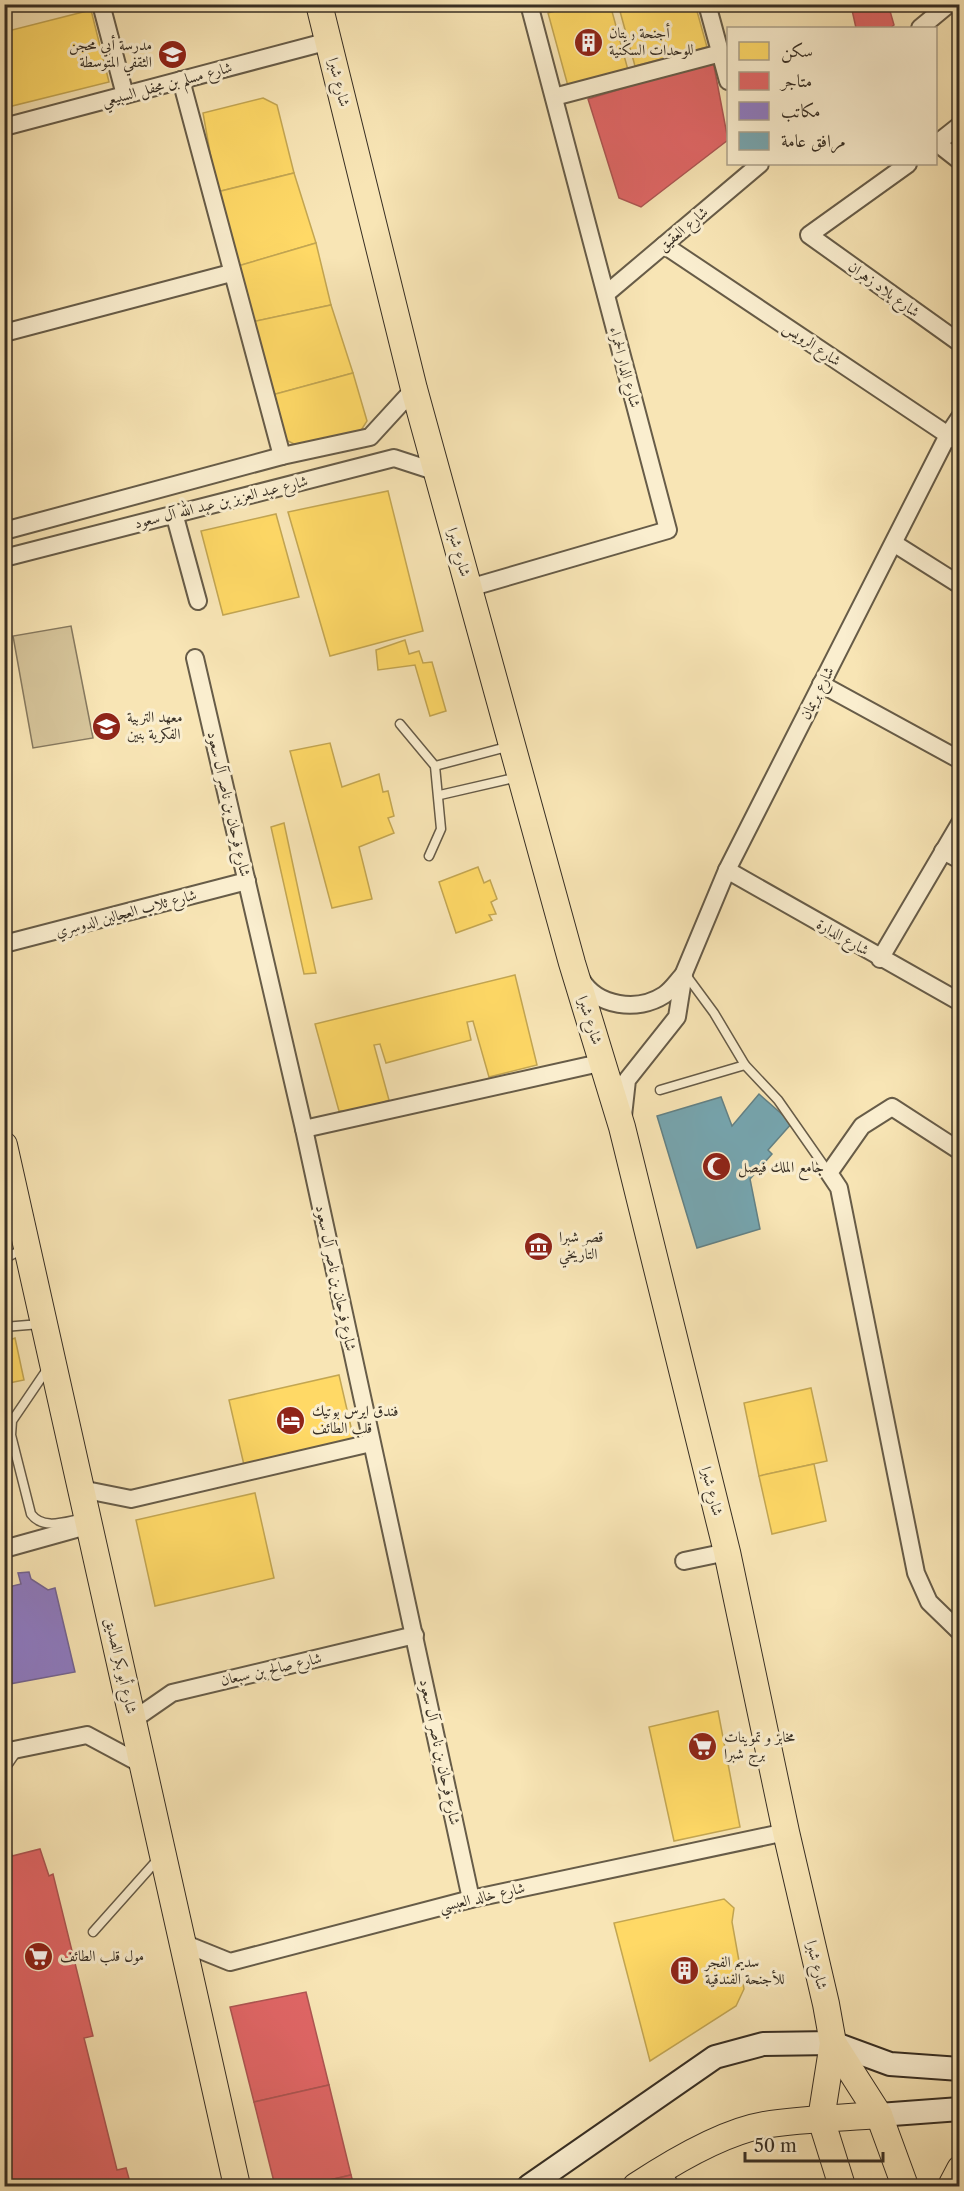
<svg xmlns="http://www.w3.org/2000/svg" width="964" height="2191" font-family="'Libre Caslon Text',Amiri,serif">
<rect width="100%" height="100%" fill="#f8e5b5"/>
<filter id="stains"><feTurbulence type="fractalNoise" baseFrequency=".00333" numOctaves="4"/><feColorMatrix values="0 0 0 0 .2 0 0 0 0 .09 0 0 0 0 .02 0 0 0 .5 -.17"/></filter>
<radialGradient id="worn" r=".72"><stop offset=".6" stop-color="#630" stop-opacity="0"/><stop offset="1" stop-color="#630" stop-opacity=".3"/></radialGradient>
<path fill="#d7c69c" stroke="#877a60" stroke-width="1.5" d="M71 626 93 738 33 748 13 636Z"/>
<g fill="#ffd966" stroke="#c3a652" stroke-width="1.5">
<path d="M580 4H610L628 70 568 86 548 13Z"/>
<path d="M618 4H695L707 47 635 66Z"/>
<path d="M91 10 109 82 8 107 4 95V32Z"/>
<path d="M263 98 277 105 294 173 217 192 203 113Z"/>
<path d="M294 173 316 243 238 266 217 192Z"/>
<path d="M316 243 331 305 252 322 238 266Z"/>
<path d="M331 305 353 373 272 395 252 322Z"/>
<path d="M353 373 367 421 360 432 298 446 284 439 272 395Z"/>
<path d="M388 491 423 631 330 656 288 512Z"/>
<path d="M276 514 299 597 223 615 201 531Z"/>
<path d="M405 640 409 654 419 651 423 663 432 662 446 711 430 716 415 665 378 670 376 650Z"/>
<path d="M330 743 342 787 379 774 383 792 388 791 394 816 388 818 394 833 359 847 372 899 332 908 290 751Z"/>
<path d="M284 823 316 973 304 974 271 827Z"/>
<path d="M478 867 484 883 490 880 497 899 491 902 496 914 489 915 492 920 456 933 439 882Z"/>
<path d="M515 975 537 1065 489 1077 473 1021 467 1022 471 1040 386 1063 380 1044 374 1045 389 1100 361 1111H339L315 1024Z"/>
<path d="M15 1338 24 1380 4 1384V1342Z"/>
<path d="M339 1375 354 1440 244 1465 229 1400Z"/>
<path d="M811 1388 827 1461 759 1476 744 1403Z"/>
<path d="M814 1464 826 1521 772 1534 759 1476Z"/>
<path d="M255 1493 274 1578 155 1606 136 1520Z"/>
<path d="M718 1711 740 1827 674 1841 649 1727Z"/>
<path d="M724 1899 734 1908 732 1922 744 1989 736 2006 650 2061 614 1923Z"/>
</g>
<g fill="#e06666" stroke="#ad5552" stroke-width="1.5">
<path d="M858 4H888L894 25 890 28H856L852 10 859 8Z"/>
<path d="M713 61 728 140 641 207 619 198 588 99Z"/>
<path d="M10 1848 12 1856 40 1849 49 1876 53 1874 93 2036 84 2038 117 2170 126 2168 131 2186H4V1850Z"/>
<path d="M306 1992 329 2085 254 2102 230 2007Z"/>
<path d="M329 2085 351 2175 304 2186H275L254 2102Z"/>
<path d="M351 2175 354 2186H304Z"/>
</g>
<path fill="#8e7cc3" stroke="#746593" stroke-width="1.5" d="M29 1572 31 1579 48 1590 55 1588 75 1672 4 1685V1588L21 1584 18 1573Z"/>
<path fill="#76a5af" stroke="#638185" stroke-width="1.5" d="M759 1094 792 1123 768 1150 772 1154 750 1179 760 1229 697 1248 657 1116 721 1097 732 1126Z"/>
<g fill="none" stroke-linecap="round" stroke-linejoin="round">
<defs>
<g id="lane">
<path d="M400 724 435 766 441 829 429 856"/>
<path d="M435 766 510 746"/>
<path d="M440 795 518 777"/>
<path d="M686 975 714 1013 745 1065 778 1100 829 1173"/>
<path d="M660 1090 745 1065"/>
<path d="M4 1259 23 1249"/>
<path d="M4 1327 40 1324"/>
<path d="M48 1368 12 1421 11 1435 31 1514C44 1531 66 1521 85 1518"/>
<path d="M4 1770 17 1751"/>
<path d="M93 1932 159 1858"/>
<path d="M666 2170 675 2186"/>
</g>
<g id="street">
<path d="M101 4 125 95"/>
<path d="M707 4 728 81"/>
<path d="M920 28 949 4"/>
<path d="M181 80 282 456"/>
<path d="M554 97 721 53"/>
<path d="M4 127 329 41"/>
<path d="M937 143 960 161"/>
<path d="M936 144 960 125"/>
<path d="M908 164 809 235 960 343"/>
<path d="M664 245 960 443"/>
<path d="M606 294 760 164"/>
<path d="M4 333 231 273"/>
<path d="M174 513 198 601"/>
<path d="M4 531 282 456 370 437 414 389"/>
<path d="M895 544 960 585"/>
<path d="M4 558 394 458 437 472"/>
<path d="M469 588 668 530 529 4"/>
<path d="M195 658 304 1129 471 1899"/>
<path d="M821 684 960 760"/>
<path d="M943 851 960 860"/>
<path d="M727 870 960 1002"/>
<path d="M4 944 247 881"/>
<path d="M880 959 960 823"/>
<path d="M581 979C597 1007 638 1012 664 995 672 990 678 980 684 974"/>
<path d="M623 1116 627 1080 677 1017 684 973 727 870 948 435 960 417"/>
<path d="M304 1129 604 1062"/>
<path d="M960 1151 892 1107 862 1126 829 1173 839 1188 916 1573 929 1602 960 1632"/>
<path d="M81 1489 131 1499 371 1443"/>
<path d="M4 1549 90 1525"/>
<path d="M684 1561 727 1552"/>
<path d="M133 1720 172 1693 415 1635"/>
<path d="M4 1752 87 1735 143 1765"/>
<path d="M183 1943 230 1962 471 1899 786 1832"/>
</g>
<g id="secondary">
<path d="M879 2115 960 2109"/>
<path d="M529 2186 715 2057 763 2044 833 2043 890 2064 960 2069"/>
</g>
<g id="primary">
<path d="M319 4 414 389 572 963 622 1127 727 1552 786 1832 826 2004 833 2043 821 2119 842 2186"/>
<path d="M4 1145 237 2186"/>
<path d="M833 2043 879 2115 905 2186"/>
<path d="M636 2186C671 2163 722 2132 764 2125 802 2119 841 2118 879 2115"/>
<path d="M951 2186 960 2169"/>
</g>
</defs>
<use href="#lane" stroke="#675c48" stroke-width="11"/>
<use href="#street" stroke="#675c48" stroke-width="20"/>
<use href="#secondary" stroke="#372e23" stroke-width="26"/>
<use href="#primary" stroke="#372e23" stroke-width="28"/>
<use href="#lane" stroke="#faeecf" stroke-width="8"/>
<use href="#street" stroke="#faeecf" stroke-width="16"/>
<use href="#secondary" stroke="#faeecf" stroke-width="22"/>
<use href="#primary" stroke="#f8e5b5" stroke-width="26"/>
</g>
<defs>
<symbol id="building-disc" viewBox="-11 -11 22 22"><circle r="9.5" fill="#8f2418" stroke="#faeecf"/><path d="M-4-6H4V6H1V3H-1V6H-4ZM-2.5-4.3h1.7v1.8h-1.7ZM.8-4.3h1.7v1.8H.8ZM-2.5-1h1.7V.8h-1.7ZM.8-1h1.7V.8H.8Z" fill="#fff"/></symbol>
<symbol id="school-disc" viewBox="-11 -11 22 22"><circle r="9.5" fill="#8f2418" stroke="#faeecf"/><path d="M0-5L7-2L0 1L-7-2ZM-4 1L0 2.5L4 1V4Q0 6-4 4Z" fill="#fff"/></symbol>
<symbol id="mosque-disc" viewBox="-11 -11 22 22"><circle r="9.5" fill="#8f2418" stroke="#faeecf"/><path d="M3.5-4.9A6 6 0 1 0 3.5 4.9A5 5 0 1 1 3.5-4.9Z" fill="#fff"/></symbol>
<symbol id="museum-disc" viewBox="-11 -11 22 22"><circle r="9.5" fill="#8f2418" stroke="#faeecf"/><path d="M0-6L6-3V-2H-6V-3ZM-5-1h2V3h-2ZM-1-1h2V3h-2ZM3-1h2V3H3ZM-6 4H6V6H-6Z" fill="#fff"/></symbol>
<symbol id="hotel-disc" viewBox="-11 -11 22 22"><circle r="9.5" fill="#8f2418" stroke="#faeecf"/><path d="M-6-4.5h1.5V1H6V5H4.5V3h-9V5H-6ZM-4 0a1.8 1.8 0 1 1 3.6 0ZM.5 0V-2.5h3Q6-2.5 6 0Z" fill="#fff"/></symbol>
<symbol id="supermarket-disc" viewBox="-11 -11 22 22"><circle r="9.5" fill="#8f2418" stroke="#faeecf"/><path d="M-6-5.5h2.5l.6 2H6L4.5 2H-2.5L-4.4-4H-6ZM-1.5 3.2a1.3 1.3 0 1 0 .1 0ZM3 3.2a1.3 1.3 0 1 0 .1 0Z" fill="#fff"/></symbol>
</defs>
<g fill-rule="evenodd">
<use href="#building-disc" x="572" y="26" width="33" height="33"/>
<use href="#school-disc" x="156" y="38" width="33" height="33"/>
<use href="#school-disc" x="90" y="710" width="33" height="33"/>
<use href="#mosque-disc" x="700" y="1150" width="33" height="33"/>
<use href="#museum-disc" x="522" y="1230" width="33" height="33"/>
<use href="#hotel-disc" x="274" y="1404" width="33" height="33"/>
<use href="#supermarket-disc" x="686" y="1730" width="33" height="33"/>
<use href="#supermarket-disc" x="22" y="1940" width="33" height="33"/>
<use href="#building-disc" x="668" y="1954" width="33" height="33"/>
</g>
<g text-anchor="middle" stroke-width="6" stroke-linejoin="round" paint-order="stroke">
<g font-size="15" fill="#372e23" stroke="#faeecf" text-anchor="start">
<text x="609" y="38">أجنحة ريتان<tspan x="609" dy="17">للوحدات السكنية</tspan></text>
<text x="152" y="50" text-anchor="end">مدرسة أبي محجن<tspan x="152" dy="17">الثقفي المتوسطة</tspan></text>
<text x="127" y="722">معهد التربية<tspan x="127" dy="17">الفكرية بنين</tspan></text>
<text x="738" y="1172">جامع الملك فيصل</text>
<text x="559" y="1242">قصر شبرا<tspan x="559" dy="17">التاريخي</tspan></text>
<text x="312" y="1416">فندق ايرس بوتيك<tspan x="312" dy="17">قلب الطائف</tspan></text>
<text x="724" y="1742">مخابز و تموينات<tspan x="724" dy="17">برج شبرا</tspan></text>
<text x="60" y="1961">مول قلب الطائف</text>
<text x="705" y="1967">سديم الفجر<tspan x="705" dy="17">للأجنحة الفندقية</tspan></text>
</g>
<g font-size="15" fill="#372e23" stroke="#faeecf">
<text transform="translate(339 82) rotate(76)" y="5">شارع شبرا</text>
<text transform="translate(167 84) rotate(-15)" y="5">شارع مسلم بن مجفل السبيعي</text>
<text transform="translate(683 229) rotate(-40)" y="5">شارع العقيق</text>
<text transform="translate(884 289) rotate(36)" y="5">شارع بلاد زهران</text>
<text transform="translate(812 344) rotate(34)" y="5">شارع الرويس</text>
<text transform="translate(625 367) rotate(75)" y="5">شارع الدار الحمراء</text>
<text transform="translate(221 502) rotate(-14)" y="5">شارع عبد العزيز بن عبد الله آل سعود</text>
<text transform="translate(459 552) rotate(74)" y="5">شارع شبرا</text>
<text transform="translate(817 693) rotate(-63)" y="5">شارع بريمان</text>
<text transform="translate(229 804) rotate(77)" y="5">شارع فرحان بن ناصر آل سعود</text>
<text transform="translate(126 913) rotate(-15)" y="5">شارع ثلاب العجالين الدوسري</text>
<text transform="translate(843 937) rotate(30)" y="5">شارع الدارة</text>
<text transform="translate(590 1020) rotate(72)" y="5">شارع شبرا</text>
<text transform="translate(336 1278) rotate(78)" y="5">شارع فرحان بن ناصر آل سعود</text>
<text transform="translate(712 1491) rotate(76)" y="5">شارع شبرا</text>
<text transform="translate(121 1666) rotate(77)" y="5">شارع أبو بكر الصديق</text>
<text transform="translate(271 1669) rotate(-13)" y="5">شارع صالح بن سبعان</text>
<text transform="translate(440 1752) rotate(78)" y="5">شارع فرحان بن ناصر آل سعود</text>
<text transform="translate(482 1897) rotate(-13)" y="5">شارع خالد العبسي</text>
<text transform="translate(817 1965) rotate(77)" y="5">شارع شبرا</text>
</g>
</g>
<rect width="964" height="2191" fill="none" stroke="#f8e5b5" stroke-width="24"/>
<rect x="6" y="6" width="952" height="2179" fill="none" stroke="#372e23" stroke-width="3"/>
<rect x="12" y="12" width="940" height="2167" fill="none" stroke="#372e23" stroke-width="1.5"/>
<rect x="727" y="27" width="210" height="138" fill="#faeecf" stroke="#aca18a" stroke-width="1.5"/>
<rect x="739" y="42" width="30" height="18" fill="#ffd966" stroke="#aca18a" stroke-width="1.5"/>
<text x="781" y="57" font-size="18" fill="#372e23">سكن</text>
<rect x="739" y="72" width="30" height="18" fill="#e06666" stroke="#aca18a" stroke-width="1.5"/>
<text x="781" y="87" font-size="18" fill="#372e23">متاجر</text>
<rect x="739" y="102" width="30" height="18" fill="#8e7cc3" stroke="#aca18a" stroke-width="1.5"/>
<text x="781" y="117" font-size="18" fill="#372e23">مكاتب</text>
<rect x="739" y="132" width="30" height="18" fill="#76a5af" stroke="#aca18a" stroke-width="1.5"/>
<text x="781" y="147" font-size="18" fill="#372e23">مرافق عامة</text>
<path d="M745 2152v9h138v-9" fill="none" stroke="#372e23" stroke-width="3"/>
<text x="754" y="2152" font-size="18" fill="#372e23" stroke="#faeecf" stroke-width="4.5" paint-order="stroke">50 m</text>
<rect width="100%" height="100%" filter="url(#stains)"/>
<rect width="100%" height="100%" fill="url(#worn)"/>
</svg>
